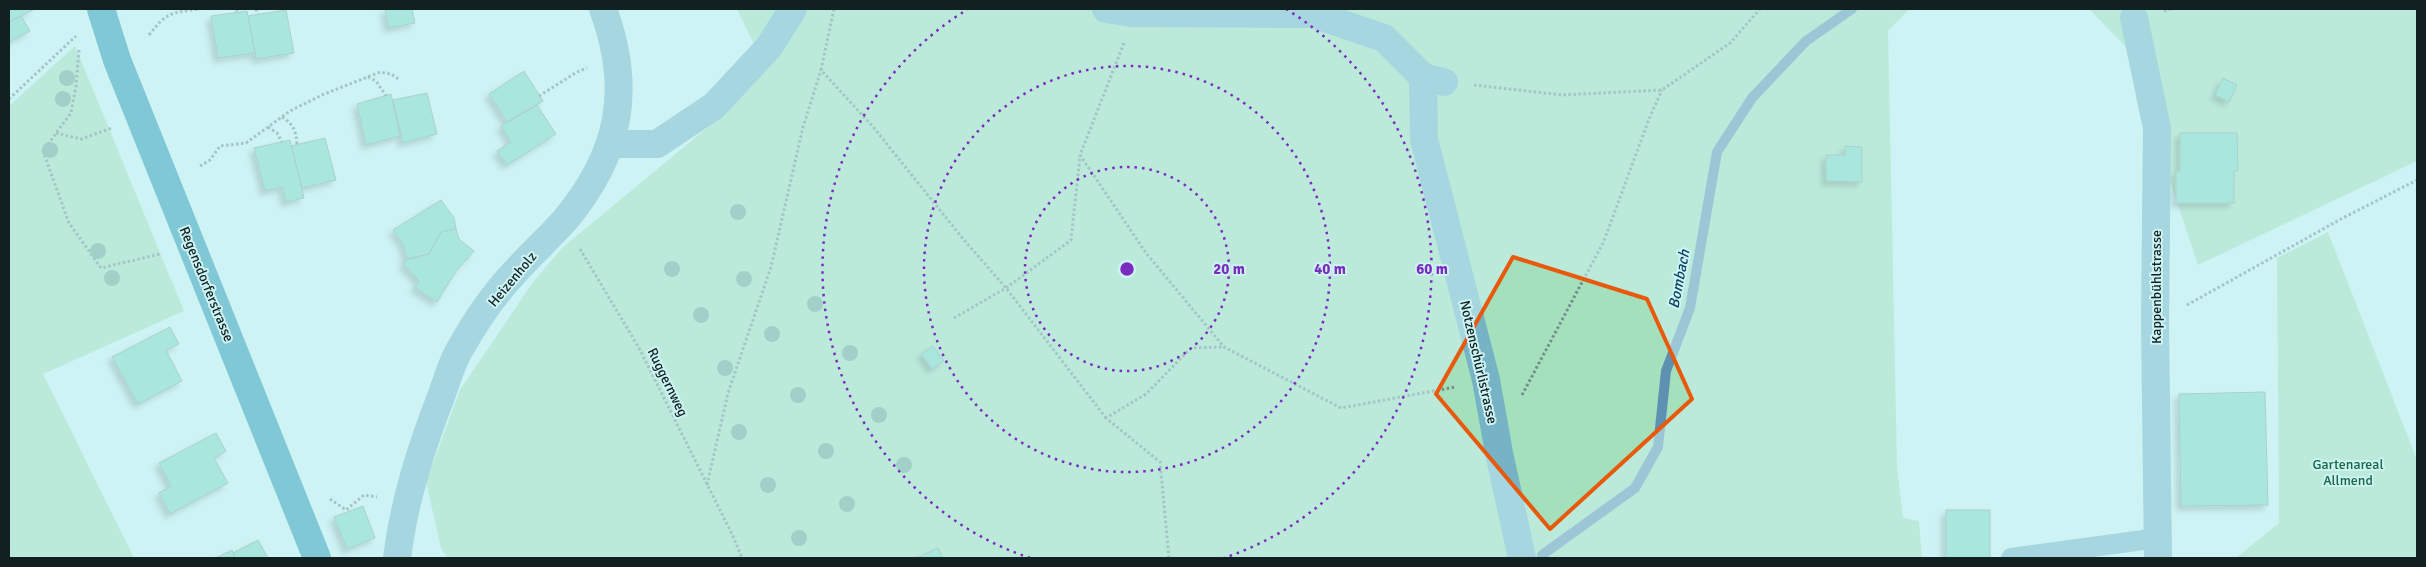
<svg xmlns="http://www.w3.org/2000/svg" width="2426" height="567" font-family="Signika,sans-serif">
<defs>
<filter id="shadow"><feDropShadow dx="-4.5" dy="4.5" stdDeviation="2.5" flood-color="#0004"/></filter>
</defs>
<rect width="100%" height="100%" fill="#cdf3f4"/>
<g fill="#a4e0bc">
<path d="M737 9H1909L1888 31 1897 467 1903 518 1919 521 1922 558H447L441 548 426 482 460 390 533 282 562 248 731 108 754 44Z"/>
<path d="M2089 9H2417V161L2198 265 2125 46Z"/>
<path d="M75 46 184 311 43 374 134 558H9V106Z"/>
<path d="M2328 232 2417 460V558H2236L2279 523 2277 258Z"/>
</g>
<g fill="none" stroke-linecap="round" stroke-linejoin="round">
<path stroke="#5e91b1" stroke-width="10" d="M1542 555 1635 488 1658 447 1666 371 1690 308 1717 152 1752 98 1806 41 1852 9"/>
</g>
<g fill="#7cd8c3" stroke="#82a59c" filter="url(#shadow)">
<path d="M9 9H35L9 22Z"/>
<path d="M385 9H412L415 23 389 28Z"/>
<path d="M286 10 294 53 256 59 248 16Z"/>
<path d="M247 11 255 53 218 58 211 16Z"/>
<path d="M21 16 30 31 9 42V22Z"/>
<path d="M524 71 543 101 507 122 489 94Z"/>
<path d="M2223 78 2237 85 2229 102 2215 95Z"/>
<path d="M427 93 437 134 403 143 393 100Z"/>
<path d="M391 94 400 136 366 145 357 104Z"/>
<path d="M537 105 556 134 507 165 497 151 511 142 501 126Z"/>
<path d="M2180 133H2237L2238 170 2234 171V203H2176V171H2180Z"/>
<path d="M325 138 336 180 302 188 291 146Z"/>
<path d="M290 140 304 198 286 202 282 187 265 191 254 148Z"/>
<path d="M1845 146 1862 147V182L1826 181V155H1845Z"/>
<path d="M441 200 454 218 456 229 441 232 429 254 407 259 403 244 393 230Z"/>
<path d="M456 229 459 239 474 251 456 271 437 302 415 288 419 281 403 264 406 260 429 254 441 232Z"/>
<path d="M170 327 179 344 166 350 182 381 138 404 112 357Z"/>
<path d="M933 346 944 361 932 369 921 354Z"/>
<path d="M2265 392 2268 505 2181 506 2179 394Z"/>
<path d="M216 433 226 451 214 458 228 483 170 514 159 493 171 486 159 463Z"/>
<path d="M363 506 375 538 347 549 334 517Z"/>
<rect x="1946" y="510" width="44" height="48"/>
<path d="M258 540 268 558H235L233 553Z"/>
<path d="M938 548 943 558H917Z"/>
<path d="M232 550 235 558H216Z"/>
</g>
<g fill="none" stroke-linecap="round" stroke-linejoin="round">
<g stroke="#738d8e" stroke-width="3" stroke-dasharray="2.5 2.5" stroke-linecap="butt">
<path d="M236 9 238 12"/>
<path d="M256 9 258 14"/>
<path d="M834 9 821 70 874 128 964 240 1006 288 1106 418"/>
<path d="M2164 11 2171 9"/>
<path d="M149 35C167 12 170 13 199 9"/>
<path d="M1124 43 1080 155 1146 253 1224 347 1341 408 1455 387"/>
<path d="M79 50 76 86 71 113 43 151 69 223 101 268 160 254"/>
<path d="M368 77 376 81 386 96"/>
<path d="M1474 85 1562 95 1662 90 1730 43 1760 9"/>
<path d="M539 96 577 72 587 68"/>
<path d="M9 99 76 36"/>
<path d="M282 117C294 125 296 131 297 145"/>
<path d="M268 127 277 133 282 142"/>
<path d="M56 133 81 139 112 128"/>
<path d="M200 166 210 160 220 146 246 143 290 111 322 95 380 72 391 74 400 80"/>
<path d="M580 249 639 348 732 534 742 558"/>
<path d="M2187 305 2341 219 2417 180"/>
<path d="M954 318 1006 288 1071 240 1080 156"/>
<path d="M1522 395 1604 241 1649 119 1662 90"/>
<path d="M707 485 728 393 771 267 803 127 821 70"/>
<path d="M330 499 346 510 364 495 377 497"/>
<path d="M1169 558 1160 462 1106 418 1146 394 1191 348 1223 347"/>
</g>
<path stroke="#75b3c5" stroke-width="20" d="M2011 558 2158 538"/>
<g stroke="#75b3c5" stroke-width="28">
<path d="M1106 9 1132 13 1313 14 1384 38 1423 77 1444 82"/>
<path d="M2134 18 2157 128 2155 323 2158 558"/>
<path d="M1423 77 1424 139 1486 380 1499 453 1522 558"/>
<path d="M610 144H657L714 106 769 47 793 9"/>
<path d="M397 558C404 501 421 448 442 394 447 380 452 362 460 349 474 324 495 293 515 272 531 254 549 238 565 220 620 154 633 90 603 9"/>
</g>
<path stroke="#2396b2" stroke-width="28" d="M101 9 117 60 317 558"/>
</g>
<g fill="#68a792">
<circle cx="67" cy="78" r="8"/>
<circle cx="63" cy="99" r="8"/>
<circle cx="50" cy="150" r="8"/>
<circle cx="738" cy="212" r="8"/>
<circle cx="98" cy="251" r="8"/>
<circle cx="672" cy="269" r="8"/>
<circle cx="112" cy="278" r="8"/>
<circle cx="744" cy="279" r="8"/>
<circle cx="815" cy="304" r="8"/>
<circle cx="701" cy="315" r="8"/>
<circle cx="772" cy="334" r="8"/>
<circle cx="850" cy="353" r="8"/>
<circle cx="725" cy="368" r="8"/>
<circle cx="798" cy="395" r="8"/>
<circle cx="879" cy="415" r="8"/>
<circle cx="739" cy="432" r="8"/>
<circle cx="826" cy="451" r="8"/>
<circle cx="904" cy="465" r="8"/>
<circle cx="768" cy="485" r="8"/>
<circle cx="847" cy="504" r="8"/>
<circle cx="799" cy="538" r="8"/>
</g>
<path d="M0 0H2426V567H0ZM1513 257 1647 299 1692 399 1550 529 1436 394Z" fill="#cdf3f4" fill-opacity=".55" fill-rule="evenodd"/>
<path fill="none" stroke="#e8590c" stroke-width="4" stroke-linejoin="round" d="M1513 257 1647 299 1692 399 1550 529 1436 394Z"/>
<g fill="none" stroke="#7b2cbf" stroke-width="2.5" stroke-dasharray="2.5 5">
<circle cx="1127" cy="269" r="102"/>
<circle cx="1127" cy="269" r="203"/>
<path d="M1030 558A305 305 0 0 1 968 9M1286 9A305 305 0 0 1 1224 558"/>
</g>
<g text-anchor="middle" stroke-width="4" stroke-linejoin="round" paint-order="stroke">
<g font-size="14" fill="#112020" stroke="#cdf3f4">
<text transform="translate(512 279) rotate(-50)" y="5">Heizenholz</text>
<text transform="translate(207 284) rotate(68)" y="5">Regensdorferstrasse</text>
<text transform="translate(2156 287) rotate(-90)" y="5">Kappenbühlstrasse</text>
<text transform="translate(1479 362) rotate(77)" y="5">Notzenschürlistrasse</text>
<text transform="translate(668 382) rotate(64)" y="5">Ruggernweg</text>
</g>
<g font-size="14" fill="#166841" stroke="#cdf3f4">
<text x="2348" y="469">Gartenareal<tspan x="2348" dy="16">Allmend</tspan></text>
</g>
<g font-size="15" font-style="italic" fill="#0b425f" stroke="#cdf3f4">
<text transform="translate(1679 279) rotate(-79)" y="5">Bombach</text>
</g>
</g>
<circle cx="1127" cy="269" r="8" fill="#7b2cbf" stroke="#cdf3f4" stroke-width="2.5"/>
<g font-size="15" text-anchor="middle" font-weight="bold" fill="#7b2cbf" stroke="#cdf3f4" stroke-width="4" stroke-linejoin="round" paint-order="stroke">
<text x="1229" y="274">20 m</text>
<text x="1330" y="274">40 m</text>
<text x="1432" y="274">60 m</text>
</g>
<rect width="2426" height="567" fill="none" stroke="#112020" stroke-width="20"/>
</svg>
